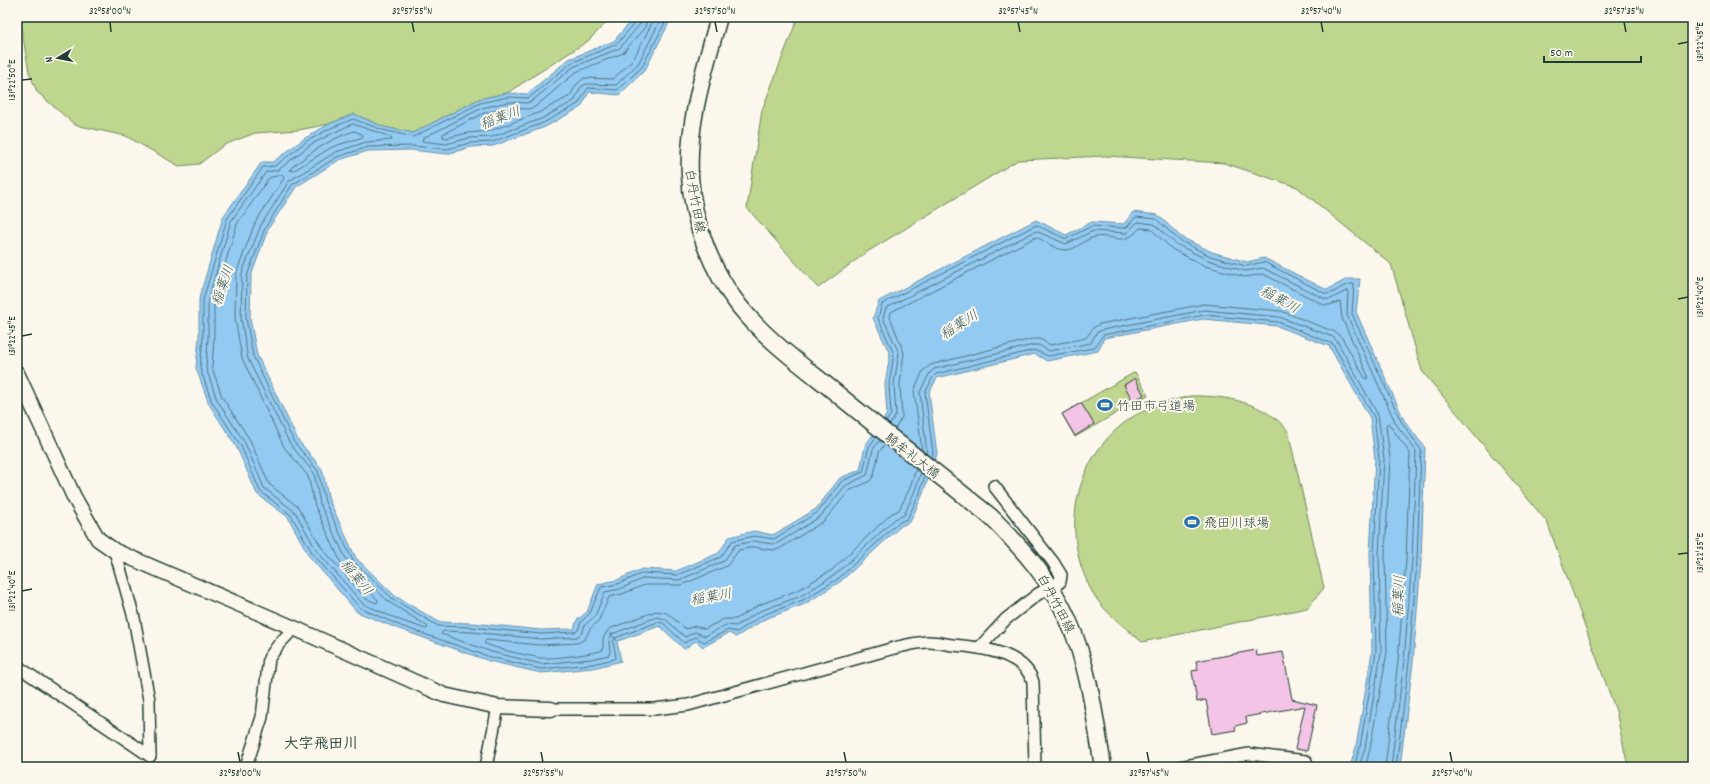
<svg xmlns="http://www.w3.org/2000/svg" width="1710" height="784" font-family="Dekko,'Klee One',sans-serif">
<rect width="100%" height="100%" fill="#fbf7ec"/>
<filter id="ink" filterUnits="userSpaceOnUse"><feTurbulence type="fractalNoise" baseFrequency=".025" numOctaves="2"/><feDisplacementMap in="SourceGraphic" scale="8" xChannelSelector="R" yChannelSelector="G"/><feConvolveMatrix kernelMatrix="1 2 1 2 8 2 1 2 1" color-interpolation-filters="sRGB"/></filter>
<g filter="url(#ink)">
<g fill="#bed68d" stroke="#6e8a60">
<path d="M21 17H612L588 41 507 93 479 99 413 133 384 127 354 114 329 124 299 130 255 133 224 145 199 164 179 166 126 136 75 125 37 92 29 72 22 32Z"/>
<path d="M798 17H1693V767H1628L1616 711 1547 522 1422 371 1391 264 1297 187 1224 163 1105 156 1018 160 867 252 818 288 747 208 762 110Z"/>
<path d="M1135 372 1148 395 1075 437 1062 414Z"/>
<path d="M1191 396C1226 395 1266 403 1288 431L1324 588 1307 608 1142 642C1127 629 1104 612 1094 595 1058 534 1073 455 1134 416 1152 406 1172 400 1191 396Z"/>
</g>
<path fill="#93caf2" stroke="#6592a6" d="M634 17H672L645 70 619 95 589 92 581 107 545 127 493 146 471 147 447 154 411 150 368 151 339 160 296 187 268 229 251 276 250 318 257 355 298 440 322 469 329 500 356 558 395 596 439 622 472 623 541 630 574 629 577 620 587 612 598 584 617 580 642 569 676 571 719 553 729 537 754 531 773 535 816 509 840 478 860 470 865 446 887 414 885 384 890 354 873 318 879 301 1036 220 1066 235 1092 222 1124 224 1133 212 1158 215 1181 237 1212 252 1247 262 1264 258 1327 290 1347 279H1360L1356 312 1404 420 1425 448 1421 561 1413 662 1400 767H1350L1356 747 1372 652 1370 554 1375 459 1370 418 1329 346 1277 326 1203 319 1104 338 1098 351 1047 361 1035 354 937 378 929 393 937 454 922 496 910 522 901 526 841 581 805 604 765 619 736 637 729 633 703 647 696 641 684 649 660 626 618 641 609 632 617 641 621 661 593 668 541 673 489 661 399 629 357 612 309 556 288 517 257 494 237 448 209 404 196 368 199 337V299L223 217 262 162H273L305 138 329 124 354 114 384 127 413 133 479 99 507 93 527 94 569 59 614 41Z"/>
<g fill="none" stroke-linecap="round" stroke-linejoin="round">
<g stroke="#4d7580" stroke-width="1">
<path d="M637 17 636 21 617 44 571 63 529 98 508 97 480 103 413 137 383 130 353 119 331 128 307 141 275 166 263 167 227 219 203 300V337L200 368 212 402 241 446 260 491 291 515 313 554 360 608 401 626 490 657 541 669 592 664 615 659 616 657 613 642 615 638 658 622 663 623 684 643 696 637 704 642 728 630 737 632 763 615 803 600 839 578 898 523 907 519 919 495 925 476"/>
<path d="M642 17 640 24 620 48 573 67 532 101 527 103 508 102 482 108 423 138 422 141 446 144 469 138 492 137 541 119 574 101 581 87 586 84 616 85 638 64 662 17"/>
<path d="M648 17 645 27 623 53 576 72 535 107 528 109 508 108 484 113 443 134V137L446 138 468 133 490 131 538 113 570 96 577 84 584 78 613 79 633 60 655 17"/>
<path d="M668 17 642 67 617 90 588 88 578 104 543 123 492 142 470 143 447 149 411 146 368 147 337 157 292 185 265 228 247 276 246 318 253 356 294 442 318 471 325 502 353 561 393 599 438 626 471 627 541 634 575 632 578 630 581 622 590 613 601 587 618 584 643 573 677 575 721 557 732 541 754 536 774 539 818 512 842 481 863 472 869 447 876 437"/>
<path d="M353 124 391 137 392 140 366 142 336 152 289 181 261 225 242 273 241 318 248 359 290 444 314 473 320 504 348 563 389 602 427 626 428 628 426 629 402 621 363 604 317 551 295 512 264 488 245 443 217 400 206 368 208 338V300L231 221 266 172 278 170 310 145 333 133Z"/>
<path d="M354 131 362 134 363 137 332 147 293 171 290 170 291 168C311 152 330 139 354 131Z"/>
<path d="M283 175 284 178 255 223 236 274 235 318 242 358 284 447 308 476 315 506 342 565 378 600 377 603 366 599 322 548 298 507 269 484 250 440 222 397 212 367 214 338V301L237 224 269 178Z"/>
<path d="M886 422 891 414 889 384 894 354 878 318 882 304 1036 225 1066 239 1092 226 1124 228 1127 227 1136 217 1156 219 1179 240 1210 256 1246 266 1264 262 1326 294C1336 294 1343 283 1354 284L1352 314 1401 421 1421 450 1417 560 1409 662 1396 767"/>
<path d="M890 425 896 415 894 384 899 353 883 318 886 308 1036 231 1066 244 1093 231 1126 233 1138 222 1154 224 1176 244 1208 260 1245 271 1263 268 1325 299H1331L1348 290 1347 315 1396 424 1416 451 1412 560 1404 661 1391 767"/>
<path d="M895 429 902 417 900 384 904 353 890 317 891 312 1036 237C1045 241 1054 249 1064 250 1076 251 1084 239 1095 237 1116 234 1122 248 1140 228L1151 229 1172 249 1205 266 1245 277 1263 274 1324 305H1330L1340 301 1342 318 1368 376 1367 379 1365 378 1342 338 1335 332 1281 311 1204 304 1100 324 1093 328 1086 338 1050 345 1040 339H1032L930 365 923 371 914 391 922 450"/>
<path d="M880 440 873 449 867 475 845 486 821 516 778 543 772 544 754 541 735 545 724 561 679 580 644 578 620 589 605 592 595 616 585 625 582 633 577 637 541 639 471 632 443 631 441 634 492 652 541 664 591 659 609 655 610 653 609 640 612 634 657 617 665 619 685 637 695 632 705 636 726 625 736 626 760 611 801 596 836 574 895 519 904 515 914 493 921 473"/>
<path d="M885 444 879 452 874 475 870 481 849 491 824 521 779 549 772 550 754 547 739 550 727 566 681 585H645L622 594 609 597 599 620 590 629 585 639 578 643 540 645 486 640 484 643C495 649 529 656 541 658 553 659 593 654 603 650V638L609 629 656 611 667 613 686 629 695 626 705 629 724 619H736L759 605 798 590 832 570 891 514 899 510 909 490 916 469"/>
<path d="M927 455 920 392 929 374 934 369 1033 345H1039L1049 351 1091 343 1096 333 1102 330 1204 310 1279 317 1333 337 1337 341 1378 415 1384 459 1379 554 1381 653 1365 748 1359 767"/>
<path d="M932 458 933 453 925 393 933 377 936 374 1034 350 1048 356 1094 348 1103 335 1204 315 1278 322 1333 344 1374 417 1379 459 1374 554 1376 652 1360 747 1354 767"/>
<path d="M1365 767 1370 749 1387 652 1385 554 1390 459 1386 425 1388 423 1410 453 1406 560 1398 661 1385 767"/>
</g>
</g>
<g fill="#f3c4e6" stroke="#1f3d34">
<path d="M1135 378 1144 395 1133 401 1124 385Z"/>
<path d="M1081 403 1094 424 1075 436 1062 414Z"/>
<path d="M1256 650 1257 656 1283 652 1292 699 1317 705 1307 751 1295 749 1305 706 1246 717 1247 723 1235 726 1236 730 1212 734 1206 700 1197 702 1192 671 1198 670 1196 661Z"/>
</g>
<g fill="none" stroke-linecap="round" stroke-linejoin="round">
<defs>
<g id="minor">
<path d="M115 551 134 618 149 700 150 756"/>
<path d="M979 648 1006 619 1038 594 1060 582 1061 575 1053 562 994 486"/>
<path d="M17 666 150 756"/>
<path d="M551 709H654L688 705 898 647C908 645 918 642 928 642 937 642 945 644 953 645 979 647 1024 652 1033 682L1035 767"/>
<path d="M246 767 262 717 269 658 279 644 294 628"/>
<path d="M486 767 498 707"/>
<path d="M1180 767 1249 754 1306 761"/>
</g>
<path id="tertiary" d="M17 373 74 497 98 539 115 551 294 628 444 695 498 707 551 709"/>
<path id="secondary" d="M719 17C705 68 687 122 690 176 692 221 712 272 740 307 766 339 799 363 830 388 883 432 938 474 991 517 1022 548 1052 581 1069 622 1089 667 1095 718 1103 767"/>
</defs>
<use href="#minor" stroke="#1f3d34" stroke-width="14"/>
<use href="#tertiary" stroke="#1f3d34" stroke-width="17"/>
<use href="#secondary" stroke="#1f3d34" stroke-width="19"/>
<use href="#minor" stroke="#fbf7ec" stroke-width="11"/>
<use href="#tertiary" stroke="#fbf7ec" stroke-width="14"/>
<use href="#secondary" stroke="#fbf7ec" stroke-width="16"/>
</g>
</g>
<path fill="none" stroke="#1f3d34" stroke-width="1.5" d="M110 22 111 32M412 22 414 32M715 22 717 32M1018 22 1020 32M1321 22 1323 32M1624 22 1626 32M1678 44 1688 42M22 80 32 79M1678 299 1688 297M22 336 32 334M1678 554 1688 553M22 591 32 589M238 752 240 762M541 752 543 762M844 752 846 762M1147 752 1149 762M1450 752 1452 762"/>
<defs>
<symbol id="stadium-bare" viewBox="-9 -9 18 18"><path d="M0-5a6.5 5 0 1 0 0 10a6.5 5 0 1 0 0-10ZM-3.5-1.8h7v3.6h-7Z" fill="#1f6fb2" stroke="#fbf7ec" stroke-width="2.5" paint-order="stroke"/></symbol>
</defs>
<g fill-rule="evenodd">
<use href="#stadium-bare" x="1094" y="394" width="22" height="22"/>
<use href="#stadium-bare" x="1181" y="511" width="22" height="22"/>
</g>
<g text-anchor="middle" stroke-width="4" stroke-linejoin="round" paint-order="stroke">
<g font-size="13" fill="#1f3d34" stroke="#fbf7ec">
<text transform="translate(696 201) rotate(80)" y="5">白丹竹田線</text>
<text transform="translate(913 455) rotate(38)" y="5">騎牟礼大橋</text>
<text transform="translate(1057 603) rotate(62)" y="5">白丹竹田線</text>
</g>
<g font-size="13" fill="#1f3d34" stroke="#fbf7ec" text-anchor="start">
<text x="1117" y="410">竹田市弓道場</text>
<text x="1204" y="527">飛田川球場</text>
</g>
<g font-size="14" font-style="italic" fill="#36595a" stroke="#fbf7ec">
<text transform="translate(500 117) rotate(-21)" y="5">稲葉川</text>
<text transform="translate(222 285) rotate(-71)" y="5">稲葉川</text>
<text transform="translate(1280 299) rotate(29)" y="5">稲葉川</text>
<text transform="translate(959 324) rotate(-33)" y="5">稲葉川</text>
<text transform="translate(357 577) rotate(51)" y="5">稲葉川</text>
<text transform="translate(711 596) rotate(-10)" y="5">稲葉川</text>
<text transform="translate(1398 596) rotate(-88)" y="5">稲葉川</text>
</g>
<g font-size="15" font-weight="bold" fill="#1f3d34" stroke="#fbf7ec">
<text x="321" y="748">大字飛田川</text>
</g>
</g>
<rect width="1710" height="784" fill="none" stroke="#fbf7ec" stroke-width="44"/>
<g transform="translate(58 58) rotate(260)" stroke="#fbf7ec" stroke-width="3" paint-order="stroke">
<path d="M0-3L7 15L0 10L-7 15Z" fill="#1f3d34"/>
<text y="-6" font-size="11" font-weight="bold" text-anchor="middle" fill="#1f3d34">N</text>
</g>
<path d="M1544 56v6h97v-6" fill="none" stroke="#1f3d34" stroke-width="2"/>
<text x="1550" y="56" font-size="12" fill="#1f3d34" stroke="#fbf7ec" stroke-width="3" paint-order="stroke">50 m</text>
<rect x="22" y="22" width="1666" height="740" fill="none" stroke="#1f3d34" stroke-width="1.5"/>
<g font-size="10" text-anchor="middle" fill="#1f3d34">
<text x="110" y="14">32°58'00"N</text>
<text x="412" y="14">32°57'55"N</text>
<text x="715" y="14">32°57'50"N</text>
<text x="1018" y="14">32°57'45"N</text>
<text x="1321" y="14">32°57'40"N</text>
<text x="1624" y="14">32°57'35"N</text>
<text transform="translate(1699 42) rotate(-90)" y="4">131°22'45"E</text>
<text transform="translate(11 80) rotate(-90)" y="4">131°22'50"E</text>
<text transform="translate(1699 297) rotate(-90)" y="4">131°22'40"E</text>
<text transform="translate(11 336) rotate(-90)" y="4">131°22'45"E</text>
<text transform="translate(1699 553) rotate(-90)" y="4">131°22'35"E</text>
<text transform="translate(11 591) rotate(-90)" y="4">131°22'40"E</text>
<text x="240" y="776">32°58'00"N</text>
<text x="543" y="776">32°57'55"N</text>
<text x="846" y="776">32°57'50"N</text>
<text x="1149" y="776">32°57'45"N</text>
<text x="1452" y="776">32°57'40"N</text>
</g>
</svg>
